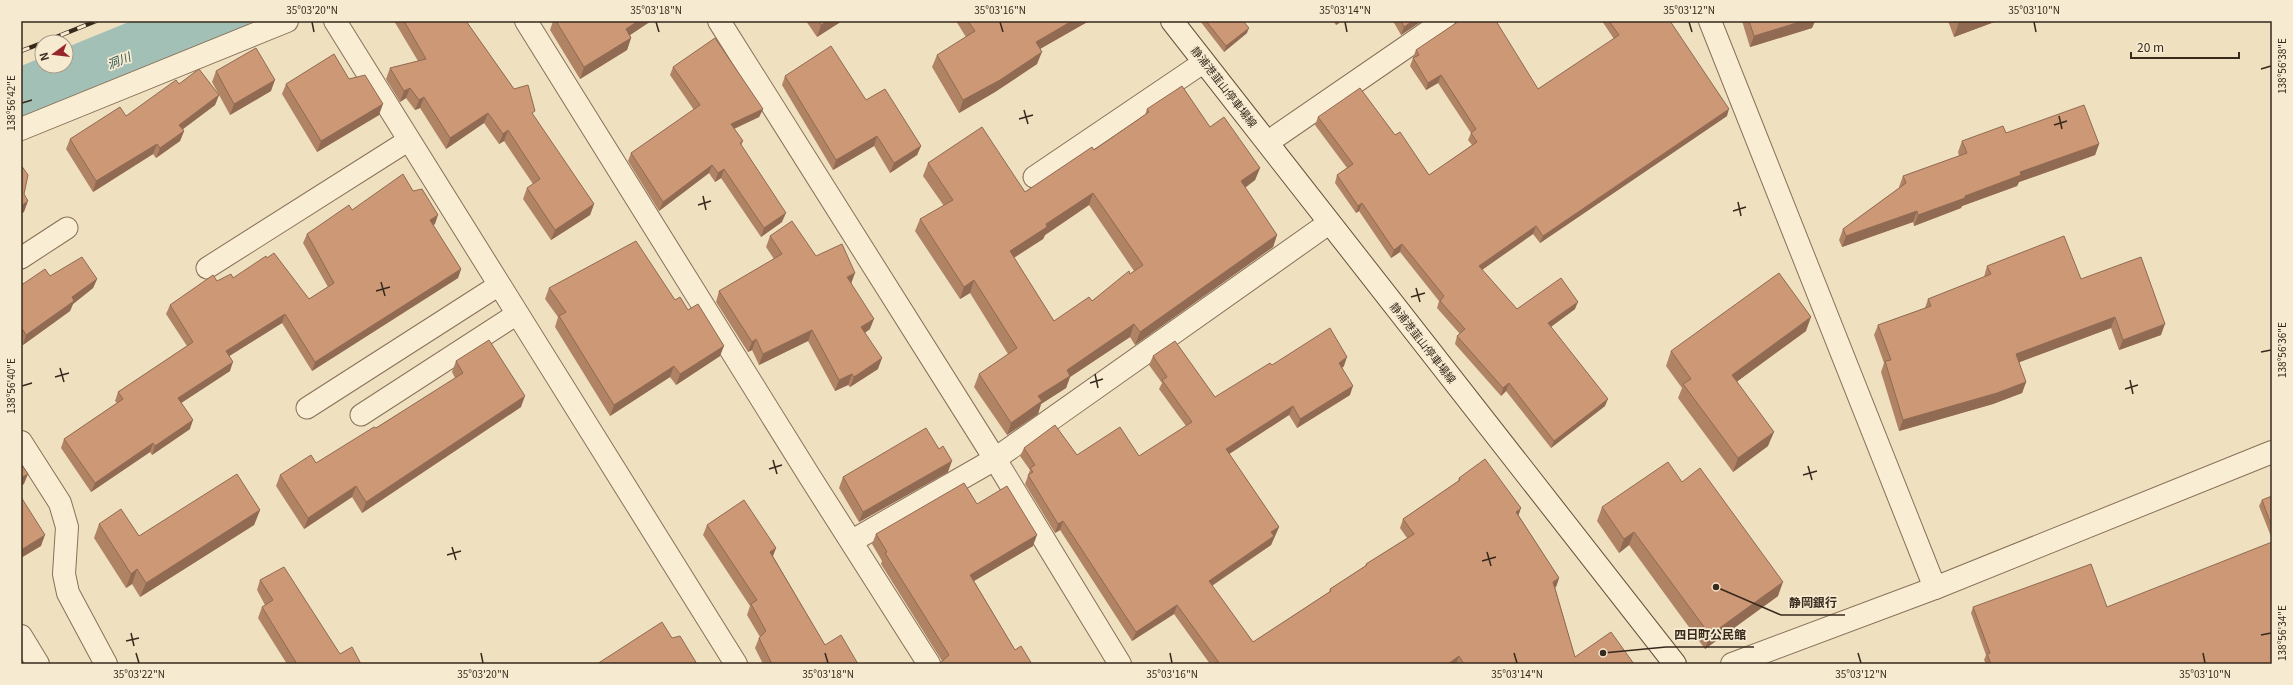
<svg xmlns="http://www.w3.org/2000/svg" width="2293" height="685" font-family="Georgia,'Noto Sans JP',serif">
<rect width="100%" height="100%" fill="#efe0c0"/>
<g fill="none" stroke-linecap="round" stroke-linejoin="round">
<path stroke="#a3c0b7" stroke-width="65" d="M21 101 217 21"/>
<defs>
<g id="service">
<path d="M1034 177 1204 62"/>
<path d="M21 258 67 228"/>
<path d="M207 268 409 140"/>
<path d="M307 408 499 285"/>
<path d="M361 415 517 314"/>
</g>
<g id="minor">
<path d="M335 21 736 664"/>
<path d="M526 21 810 477 929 664"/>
<path d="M719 21 995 459 1120 664"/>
<path d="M1710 21 1935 588"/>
<path d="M21 129 287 21"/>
<path d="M1268 142 1444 21"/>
<path d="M21 442 60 503 67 527 64 574 68 593 106 664"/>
<path d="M852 541 995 459 1329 223"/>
<path d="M1732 664 1935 588 2272 452"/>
</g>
<path id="tertiary" d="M21 636 38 664"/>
<path id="secondary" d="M1172 21 1675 664"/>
</defs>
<use href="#service" stroke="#887058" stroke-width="23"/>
<use href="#minor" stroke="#887058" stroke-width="24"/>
<use href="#tertiary" stroke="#887058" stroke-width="24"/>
<use href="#secondary" stroke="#69513b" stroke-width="24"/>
<use href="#service" stroke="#f9edd3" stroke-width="21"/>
<use href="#minor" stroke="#f9edd3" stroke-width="22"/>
<use href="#tertiary" stroke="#f9edd3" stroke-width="22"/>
<use href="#secondary" stroke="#f9edd3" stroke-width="22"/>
<defs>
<g id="rail">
<path d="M44 42 96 21"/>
<path d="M21 51 42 43"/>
</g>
</defs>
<use href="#rail" stroke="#37291c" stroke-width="4.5"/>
<use href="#rail" stroke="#f6ead0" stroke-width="3" stroke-dasharray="9" stroke-linecap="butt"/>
</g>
<g fill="#b08365" fill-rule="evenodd">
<path d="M394 21H466L514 89 533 116 594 204 590 215 551 240 523 199 527 188 533 184 504 141 499 144 484 123 446 149 420 108 415 110 406 98 400 102 386 79 390 68 418 61Z"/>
<path d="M553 21H651L630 35 631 38 627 50 580 79 550 30Z"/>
<path d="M806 21H842L817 37Z"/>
<path d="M956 21H1089L1040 49 1037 64 995 92 959 113 932 67 937 55 966 37Z"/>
<path d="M1200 21H1243L1247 33 1224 52Z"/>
<path d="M1333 21H1342L1336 25Z"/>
<path d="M1393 21H1422L1401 35Z"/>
<path d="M1602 21H1670L1727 116 1540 243 1533 234 1482 270 1517 309H1575L1551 327 1605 406 1551 448 1506 391 1501 396 1455 344 1457 336 1460 334 1437 308 1439 301 1400 252 1391 258 1359 211 1356 213 1335 183 1337 175 1347 168 1315 125 1318 117 1395 135 1429 175 1472 145 1468 140 1471 133 1438 83 1426 90 1410 66 1413 58H1414L1413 57 1416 50 1538 89 1614 39Z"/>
<path d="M1742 21H1815L1812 28 1750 47Z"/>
<path d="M1948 21H1997L1954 37Z"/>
<path d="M673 67 763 109 759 117 734 129 743 141 741 146 782 222 761 237 721 178 715 182 709 173 659 211 628 161 631 153 694 110 670 75Z"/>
<path d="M216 71 271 91 230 115 212 82Z"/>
<path d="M785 76 866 100 921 146 917 155 890 173 874 146 833 170 782 85Z"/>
<path d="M349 79 379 115 317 152 282 94 286 84Z"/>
<path d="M179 84 219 95 215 105 183 129 184 131 180 141 156 158 153 154 93 192 66 149 70 139 126 116Z"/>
<path d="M1147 109 1210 127 1260 168 1255 180 1245 188 1277 235 1273 247 1135 345 1130 337 1070 377 1066 388 1041 404 1038 414 1007 435 974 387 979 374 1008 354 970 293 960 299 915 231 920 219 944 206 923 176 928 163 1025 192 1094 150 1145 115ZM1089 205 1134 271 1092 301 1054 321 1014 258 1043 239 1045 235Z"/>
<path d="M2006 133 2099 144 2095 155 2019 182 2017 186 1962 206 1961 208 1914 226 1913 222 1842 247 1839 240 1843 229 1899 188V187L1903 176 1959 156 1958 152 1962 141Z"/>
<path d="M413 191 435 224 433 225 461 269 458 278 312 371 282 323 229 356 230 371 181 403 190 429 152 455 150 452 91 492 61 448 64 439 117 403 115 401 118 392 187 346 166 314 170 305 217 281 233 278 267 258 309 299 328 287 303 243 307 234 352 210Z"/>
<path d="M770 236 816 256 851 283 870 329 865 333 878 369 850 387 848 385 835 391 808 341 759 365 752 350 748 352 716 302 719 291 774 259 766 247Z"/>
<path d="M1987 266 2081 279 2161 335 2119 350 2111 328 2019 362 2026 382 2022 393 1993 404 1899 431 1881 372 1884 363 1874 335 1878 325 1925 308 1928 299 1984 277Z"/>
<path d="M50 276 97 279 93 288 73 304 70 311 23 345 21 342V282L23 284Z"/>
<path d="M549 288 675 300 688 310 720 356 676 385 670 377 610 416 555 327 558 317 545 299Z"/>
<path d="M1806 331 1737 381 1768 446 1733 472 1678 398 1682 388 1666 366 1671 351Z"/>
<path d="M1153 356 1215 397 1272 365 1344 366 1342 368 1350 395 1297 428 1289 415 1229 454 1279 527 1271 545 1212 586 1253 642 1329 592 1330 589 1365 566 1366 564 1407 538 1400 528 1403 519 1458 481 1459 478 1519 516 1559 578 1556 587H1555L1575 657 1634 664H1210L1174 614 1132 641 1060 530 1055 533 1025 484 1030 470 1020 456 1024 448 1077 455 1139 456 1186 426 1159 389 1162 383 1149 365Z"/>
<path d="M456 361 521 407 362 513 352 497 304 529 276 486 280 475 316 463 376 428 455 378 452 372Z"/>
<path d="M939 449 948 472 859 522 839 488 843 477Z"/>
<path d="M1682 482 1778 596 1705 649 1629 545 1619 553 1597 521 1602 507Z"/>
<path d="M2272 496V539L2259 506 2262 500Z"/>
<path d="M977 504 1033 546 974 581 1015 650 942 661 881 564 882 561 872 544 876 534Z"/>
<path d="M260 510 254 525 140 597 132 584 126 588 94 538 99 524 139 536Z"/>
<path d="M707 525 776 548 773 556 825 645 858 664H763L755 648 759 638 760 637 747 615 750 606 703 535Z"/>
<path d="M260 580 340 654 361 664H287L258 618 262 607 265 605 257 590Z"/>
<path d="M1973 607H2107L2272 664H1986L1984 660 1986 655 1971 613Z"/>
</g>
<g fill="#906a52">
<path d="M638 21H651L621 41 626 29Z"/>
<path d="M828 21H842L817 37 821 25Z"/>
<path d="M1072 21H1089L1031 54 1036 42Z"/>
<path d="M1337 21H1342L1336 25Z"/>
<path d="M1413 21H1422L1401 35 1404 27Z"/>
<path d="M1803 21H1815L1812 28 1750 47 1754 36Z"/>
<path d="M1962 21H1997L1954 37 1959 22Z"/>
<path d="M1249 28 1247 33 1224 52 1226 46Z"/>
<path d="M631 38 627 50 580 79 584 67Z"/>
<path d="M1042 52 1037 64 995 92 959 113 963 100Z"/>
<path d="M1441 75 1438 83 1426 90 1428 83Z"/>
<path d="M275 80 271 91 230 115 234 104Z"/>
<path d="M410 88 406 98 400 102 404 91Z"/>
<path d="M219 95 215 105 175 135 179 125Z"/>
<path d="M424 97 420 108 415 110 419 100Z"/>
<path d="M383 104 379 115 317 152 321 141Z"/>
<path d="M763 109 759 117 727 132 731 124Z"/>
<path d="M1729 109 1727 116 1540 243 1543 236Z"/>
<path d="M488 113 484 123 446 149 450 138Z"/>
<path d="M508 130 504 141 499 144 503 134Z"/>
<path d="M184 131 180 141 156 158 160 148Z"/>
<path d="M877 136 874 146 833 170 836 160Z"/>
<path d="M157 144 153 154 93 192 96 181Z"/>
<path d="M2099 144 2095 155 2019 182 2017 186 1962 206 1961 208 1914 226 1918 215 2020 172Z"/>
<path d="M921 146 917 155 890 173 894 163Z"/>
<path d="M712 165 709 173 659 211 663 202Z"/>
<path d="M1260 168 1255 180 1236 194 1241 181Z"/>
<path d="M724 169 721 178 715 182 718 173Z"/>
<path d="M1093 193 1089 205 1045 235 1043 239 1005 263 1010 251 1046 224Z"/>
<path d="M28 201 24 212 21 214V206Z"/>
<path d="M1362 203 1359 211 1356 213 1358 206Z"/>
<path d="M594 204 590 215 551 240 555 230Z"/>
<path d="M1917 211 1913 222 1842 247 1846 236Z"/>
<path d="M786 213 782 222 761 237 764 228Z"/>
<path d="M438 215 435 224 427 229 430 220Z"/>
<path d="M1536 226 1533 234 1476 274 1479 266Z"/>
<path d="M1277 235 1273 247 1135 345 1140 332Z"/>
<path d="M1402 244 1400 252 1391 258 1394 250Z"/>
<path d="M461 269 458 278 312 371 315 362Z"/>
<path d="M855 273 851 284 847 277Z"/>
<path d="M97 279 93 288 73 304 70 311 23 345 26 335 72 297Z"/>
<path d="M974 280 970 293 960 299 964 287Z"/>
<path d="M1578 302 1575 309 1545 331 1548 323Z"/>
<path d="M285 314 282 323 223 360 226 351Z"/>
<path d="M1811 317 1806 331 1727 389 1732 375Z"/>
<path d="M2115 317 2111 328 2012 365 2016 354Z"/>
<path d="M874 319 870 329 858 337 861 327Z"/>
<path d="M1134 324 1130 337 1070 377 1066 388 1041 404 1038 414 1007 435 1011 423 1038 396 1067 370Z"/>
<path d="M2165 324 2161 335 2119 350 2123 340Z"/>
<path d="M812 330 808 341 759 365 763 354Z"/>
<path d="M756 339 752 350 748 352 752 342Z"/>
<path d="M724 346 720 356 676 385 680 374Z"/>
<path d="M1347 357 1344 366 1336 372 1339 363Z"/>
<path d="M882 358 878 369 850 387 854 377Z"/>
<path d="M233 362 230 371 175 407 178 398Z"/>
<path d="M674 366 670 377 610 416 614 405Z"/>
<path d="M852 374 848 385 835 391 839 380Z"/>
<path d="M2026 382 2022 393 1993 404 1899 431 1903 420Z"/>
<path d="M1509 383 1506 391 1501 396 1503 388Z"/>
<path d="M1353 386 1350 395 1297 428 1300 419Z"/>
<path d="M525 396 521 407 362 513 366 502Z"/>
<path d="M1608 399 1605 406 1551 448 1554 441Z"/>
<path d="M1293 406 1289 415 1223 458 1226 449Z"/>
<path d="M193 420 190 429 152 455 155 446Z"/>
<path d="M1774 432 1768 446 1733 472 1738 458Z"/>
<path d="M153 443 150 452 91 492 95 483Z"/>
<path d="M952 461 948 472 859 522 863 512Z"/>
<path d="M28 474 24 484 21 486V478Z"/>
<path d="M356 486 352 497 304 529 308 518Z"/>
<path d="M1521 508 1518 517 1516 512Z"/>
<path d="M260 510 254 525 140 597 146 583Z"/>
<path d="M1063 521 1060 530 1055 533 1058 524Z"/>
<path d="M1279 527 1271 545 1205 590 1209 581 1271 532Z"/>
<path d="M1634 532 1629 545 1619 553 1624 539Z"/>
<path d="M45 535 41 546 21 558V550Z"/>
<path d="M1037 535 1033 546 967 585 970 575Z"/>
<path d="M776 548 772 558 770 552Z"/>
<path d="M137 569 132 584 126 588 131 574Z"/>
<path d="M1559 578 1556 587 1550 591 1553 582Z"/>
<path d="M1783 582 1778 596 1705 649 1710 635Z"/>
<path d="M1177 605 1174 614 1132 641 1136 632Z"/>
<path d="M1459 656 1456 664H1448Z"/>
</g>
<g fill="#cd9875" stroke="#906a52" fill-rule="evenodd">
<path d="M404 21H466L514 89 528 85 535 111 532 113 594 204 555 230 527 188 540 179 508 130 503 134 488 113 450 138 424 97 419 100 410 88 404 91 390 68 426 59Z"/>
<path d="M556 21H638L626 29 631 38 584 67Z"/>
<path d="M819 21H828L821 25Z"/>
<path d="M968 21H1072L1036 42 1042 52 1000 80 963 100 937 55 975 31Z"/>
<path d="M1206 21H1243L1249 28 1226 46Z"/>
<path d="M1401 21H1413L1404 27Z"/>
<path d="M1459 21H1496L1538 89 1619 35 1609 21H1670L1729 109 1543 236 1536 226 1479 266 1517 309 1561 278 1578 302 1548 323 1608 399 1554 441 1509 383 1503 388 1457 336 1465 329 1440 301 1444 296 1402 244 1394 250 1362 203 1358 206 1337 175 1353 164 1318 117 1360 88 1395 135 1400 132 1429 175 1477 142 1471 133 1476 129 1441 75 1428 83 1413 58 1419 55 1416 50Z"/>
<path d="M1749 21H1803L1754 36Z"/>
<path d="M715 38 763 109 731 124 743 141 740 143 786 213 764 228 724 169 718 173 712 165 663 202 631 153 700 105 673 67Z"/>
<path d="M831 46 866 100 885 89 921 146 894 163 877 136 836 160 785 76Z"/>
<path d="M256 48 275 80 234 104 216 71Z"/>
<path d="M334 54 349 79 365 75 383 104 321 141 286 84Z"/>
<path d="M199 69 219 95 179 125 184 131 160 148 157 144 96 181 70 139 120 107 126 116 176 80 179 84Z"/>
<path d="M1182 86 1210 127 1224 117 1260 168 1241 181 1277 235 1140 332 1134 324 1067 370 1070 376 1038 396 1042 401 1011 423 979 374 1017 348 974 280 964 287 920 219 953 200 928 163 982 127 1025 192 1092 147 1094 150 1149 112 1147 109ZM1093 193 1143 265 1130 274 1129 271 1092 301 1089 297 1054 321 1010 251 1047 227 1046 224Z"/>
<path d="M2084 105 2099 144 2020 172 2021 175 1965 196V198L1918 215 1917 211 1846 236 1843 229 1906 183 1903 176 1967 153 1962 141 2003 126 2006 133Z"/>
<path d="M21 165 28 175 24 194 28 201 21 206Z"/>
<path d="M403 174 413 191 422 189 438 215 430 220 461 269 315 362 285 314 226 351 233 362 178 398 193 420 155 446 153 443 95 483 64 439 123 399 118 392 193 342 170 305 213 275 217 281 231 274 233 278 266 256 267 258 274 253 309 299 334 283 307 234 349 205 352 210Z"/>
<path d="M792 221 816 256 842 244 855 273 847 277 874 319 861 327 882 358 854 377 852 374 839 380 812 330 763 354 756 339 752 342 719 291 782 254 770 236Z"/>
<path d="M2064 236 2081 279 2141 257 2165 324 2123 340 2115 317 2016 354 2026 382 1997 393 1903 420 1885 361 1891 360 1878 325 1931 306 1928 299 1991 274 1987 266Z"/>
<path d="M636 241 675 300 680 297 688 310 698 304 724 346 680 374 674 366 614 405 559 316 566 312 549 288Z"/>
<path d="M82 257 97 279 72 297 74 301 26 335 23 330 21 331V282L23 284 45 269 50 276Z"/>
<path d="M1779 273 1811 317 1732 375 1774 432 1738 458 1683 384 1691 379 1671 351Z"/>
<path d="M1330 328 1347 357 1339 363 1353 386 1300 419 1293 406 1226 449 1279 527 1271 532 1274 536 1209 581 1253 642 1331 591 1330 589 1367 565 1366 564 1414 534 1403 519 1460 480 1459 478 1485 459 1521 508 1516 512 1559 578 1553 582 1575 657 1611 632 1634 664H1464L1459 656 1448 664H1219H1220L1177 605 1136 632 1063 521 1058 524 1028 475 1033 472 1030 468 1035 465 1024 448 1055 425 1077 455 1120 427 1139 456 1192 422 1162 380 1167 377 1153 356 1175 341 1215 397 1270 363 1272 365Z"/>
<path d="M489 340 525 396 366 502 356 486 308 518 280 475 311 455 316 463 374 427 376 428 463 373 456 361Z"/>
<path d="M926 428 939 449 943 446 952 461 863 512 843 477Z"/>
<path d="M1668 462 1682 482 1700 468 1783 582 1710 635 1634 532 1624 539 1602 507Z"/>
<path d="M21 464 28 474 21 478Z"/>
<path d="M237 474 260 510 146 583 137 569 131 574 99 524 121 509 139 536Z"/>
<path d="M964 483 977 504 1007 486 1037 535 970 575 1015 650 1021 646 1032 664H939L949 655 885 553 887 552 876 534Z"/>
<path d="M2272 496V527L2262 500Z"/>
<path d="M21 497 45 535 21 550Z"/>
<path d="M744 500 776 548 770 552 825 645 841 635 858 664H772L759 638 766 631 751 604 757 600 707 525Z"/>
<path d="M2272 542V664H1991L1987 654 1990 653 1973 607 2091 564 2107 607Z"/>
<path d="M284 567 340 654 352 647 361 664H303V663L302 664H297L262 607 273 600 260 580Z"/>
<path d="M662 622 672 638 680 636 697 664H597Z"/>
</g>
<path fill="none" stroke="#37291c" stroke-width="1.5" d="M312 22 314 32M656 22 659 32M1000 22 1003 32M1345 22 1347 32M1689 22 1692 32M2034 22 2036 32M2261 69 2271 66M22 103 32 100M1024 110 1028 124M2059 116 2062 129M1019 119 1033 115M2054 125 2067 121M703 196 706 210M1738 202 1741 216M698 205 711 201M1733 211 1746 207M381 282 385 296M1416 288 1420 302M376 291 390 287M1411 297 1425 293M2261 352 2271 350M60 368 64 382M1095 374 1098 388M55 377 69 373M2130 380 2133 394M1090 383 1103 379M22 386 32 383M2125 389 2138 385M773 460 777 474M1808 466 1812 480M769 469 782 465M1803 475 1817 471M452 547 456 560M1487 552 1491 566M447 555 461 551M1482 561 1496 557M131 633 134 646M2261 635 2271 633M126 641 139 638M136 653 139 663M481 653 483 663M825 653 828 663M1170 653 1172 663M1514 653 1517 663M1858 653 1861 663M2203 653 2205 663"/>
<g text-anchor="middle" stroke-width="3.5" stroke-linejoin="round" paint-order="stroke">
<g font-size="11" fill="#37291c" stroke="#f6ead0">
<text transform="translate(1224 87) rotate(52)" y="4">静浦港韮山停車場線</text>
<text transform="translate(1423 343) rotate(52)" y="4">静浦港韮山停車場線</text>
</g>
<g font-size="12" font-style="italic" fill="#2b5754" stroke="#f6ead0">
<text transform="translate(119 61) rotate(-22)" y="4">洞川</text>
</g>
</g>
<path fill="none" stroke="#37291c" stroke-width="1.5" d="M1716 587L1781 615H1845M1603 653L1666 647H1754"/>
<g fill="#37291c" stroke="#f6ead0" stroke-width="1.5">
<circle cx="1716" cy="587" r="4"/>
<circle cx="1603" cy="653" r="4"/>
</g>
<g font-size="12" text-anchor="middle" font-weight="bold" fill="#37291c" stroke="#f6ead0" stroke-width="3.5" stroke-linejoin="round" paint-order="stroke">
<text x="1813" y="607">静岡銀行</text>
<text x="1710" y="639">四日町公民館</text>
</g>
<rect width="2293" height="685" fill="none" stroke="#f6ead0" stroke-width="44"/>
<g transform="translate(54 54) rotate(255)"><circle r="19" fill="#f6ead0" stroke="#aa9d88"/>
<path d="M0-3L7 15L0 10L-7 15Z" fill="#98272a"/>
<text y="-6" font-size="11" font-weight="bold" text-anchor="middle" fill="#37291c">N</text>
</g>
<path d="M2131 52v6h108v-6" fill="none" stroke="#37291c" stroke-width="2"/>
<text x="2137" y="52" font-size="12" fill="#37291c" stroke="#f6ead0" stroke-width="3" paint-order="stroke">20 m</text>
<rect x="22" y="22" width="2249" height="641" fill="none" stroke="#37291c" stroke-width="1.5"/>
<g font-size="10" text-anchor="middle" fill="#37291c">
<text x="312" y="14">35°03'20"N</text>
<text x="656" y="14">35°03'18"N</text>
<text x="1000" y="14">35°03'16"N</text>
<text x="1345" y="14">35°03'14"N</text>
<text x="1689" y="14">35°03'12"N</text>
<text x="2034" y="14">35°03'10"N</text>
<text transform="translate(2282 66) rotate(-90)" y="4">138°56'38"E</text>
<text transform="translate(11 103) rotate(-90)" y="4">138°56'42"E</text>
<text transform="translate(2282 350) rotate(-90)" y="4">138°56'36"E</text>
<text transform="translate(11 386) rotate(-90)" y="4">138°56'40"E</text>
<text transform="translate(2282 633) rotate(-90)" y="4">138°56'34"E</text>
<text x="139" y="678">35°03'22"N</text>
<text x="483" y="678">35°03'20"N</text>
<text x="828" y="678">35°03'18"N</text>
<text x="1172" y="678">35°03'16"N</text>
<text x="1517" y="678">35°03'14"N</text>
<text x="1861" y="678">35°03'12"N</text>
<text x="2205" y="678">35°03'10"N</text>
</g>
</svg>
